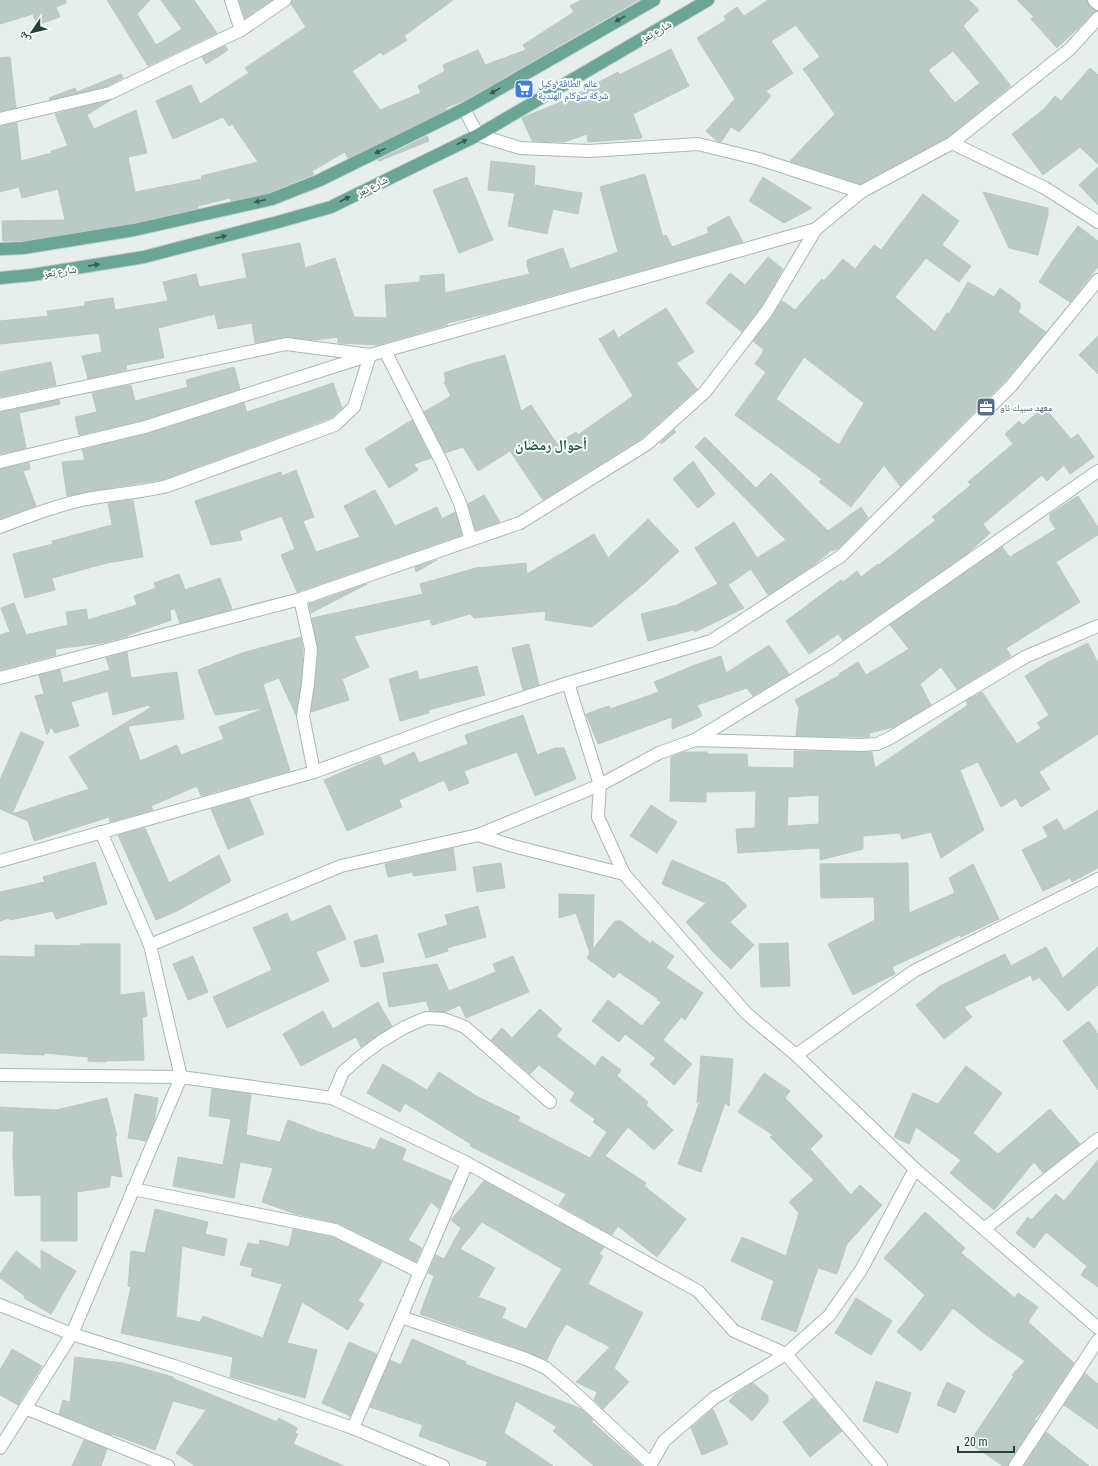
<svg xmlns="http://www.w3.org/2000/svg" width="1098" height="1466" font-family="'Roboto Condensed','Noto Naskh Arabic',sans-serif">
<rect width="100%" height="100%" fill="#e6efeb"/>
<g fill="#bbcac4" stroke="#b8c9c2" fill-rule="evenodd">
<path d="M0 0H66V3L56 7 60 17 37 25 33 14 0 24Z"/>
<path d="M107 0H150L137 14 156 45 182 29 161 0H194L217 33 148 66Z"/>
<path d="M239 0H272L245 18Z"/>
<path d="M292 0H453L404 36 407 40 383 55 381 52 352 71 380 110 421 93 418 86 445 71 443 65 478 50 485 65 526 50 523 45 574 12 570 6 581 0H638L465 100 445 108 446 110 348 158 345 152 312 171 314 174 270 192 231 201 230 198 198 206V208L133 223 22 241H3L2 221 65 220 58 189 22 198 19 187 0 192V126L17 123 21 161 52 153 51 151 68 146 55 114 111 100 87 115 94 129 136 110 147 153 128 157 135 192 202 179 201 176 258 162 232 124 229 126 223 117 173 139 156 101 191 85 200 104 249 73 245 68 306 27 291 4Z"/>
<path d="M768 0H969L979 10 963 26 1011 86 948 137 860 184 790 161 835 114 803 69 820 57 796 25 771 41 793 73 766 91 771 96 739 132 731 127 721 142 717 141 706 131 735 99 697 38 726 20 724 16 737 7 744 16ZM953 51 980 83 955 103 928 70Z"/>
<path d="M1017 0H1087L1089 5 1096 11 1057 48 1031 19 1034 17Z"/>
<path d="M225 46 228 50 206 64 202 57Z"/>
<path d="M671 49 689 86 633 114 642 138 588 142 587 134 564 142 532 141 522 118 580 94V92L618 72 619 75Z"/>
<path d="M10 57 16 108 0 111V58Z"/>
<path d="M1090 68 1098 75V164L1080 147 1043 175 1012 134 1043 110 1055 96 1061 101Z"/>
<path d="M121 74 123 78 107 86 50 100 49 98 75 88 77 92Z"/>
<path d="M427 136 429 141 379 161 378 160Z"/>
<path d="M491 161 535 166 534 185 582 193 578 214 553 209 547 234 508 226 515 193 488 190Z"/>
<path d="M1098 167V205L1079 185Z"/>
<path d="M645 174 663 237 666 235 672 247 709 233 707 228 729 216 743 242 490 313 447 323V325L377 345 338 343V337L315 340 285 337 255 343 252 323 218 329 215 314 158 328 164 358 126 365 127 370 88 379 82 356 102 352 99 333 0 344V321L48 316 47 311 85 306V302L113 298 115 310 168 301 163 282 196 274 199 287 247 278 242 254 300 243 305 268 335 258 354 317 387 318 385 285 420 282V276L444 274 445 293 530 274 527 266V260L563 248 570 269 618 252 600 187Z"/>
<path d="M467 177 493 240 459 253 433 190Z"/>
<path d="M763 177 772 183 812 208 784 223 749 201Z"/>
<path d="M983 192 1048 208V214L1038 255 1009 248Z"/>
<path d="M923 194 959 221 942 245 971 266 959 282 926 258 895 297 935 332 947 313 949 314 968 282 994 297 1000 288 1020 303V309L1018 312 1046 332 1005 381 900 486 884 465 851 507 819 482 822 479 735 415 766 372 755 364 764 350 753 341 773 315 782 301 795 310 822 279 824 281 843 259 855 269 874 245 881 250ZM804 357 864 403 839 445 776 399Z"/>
<path d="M1078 226 1098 241V267L1070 302 1039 282 1053 260Z"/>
<path d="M768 257 783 269 761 307 742 332 706 303 730 273 745 285Z"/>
<path d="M666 308 694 352 676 363 697 389 642 438 543 500 510 451 478 471 463 447 445 453 424 412 451 396 444 382 446 381 444 373 471 364 505 355 521 411 531 405 557 444 576 432 578 435 633 396 599 339 614 330 618 338Z"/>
<path d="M1098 336V374L1079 355Z"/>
<path d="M51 362 56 385 0 397V372Z"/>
<path d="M234 367 240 389 143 420 79 435 75 417 97 412 92 393 131 385 135 401 188 387 186 380Z"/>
<path d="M333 383 342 408 331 418 165 479 91 491 67 496 62 462 85 460 82 450 147 434 244 403 247 412Z"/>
<path d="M59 400 60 404 19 413 26 448 0 454V412Z"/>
<path d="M1044 407 1071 439 1078 434 1094 457 1070 474 1064 465 1047 481 1042 475 983 524 990 533 969 552 843 640 838 634 809 654 786 621 841 580 843 582 857 571 861 577 878 564 879 565 936 520 932 517 971 485 968 482 1013 444 1005 434 1019 421 1023 425Z"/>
<path d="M412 420 431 458 414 464 418 470 389 488 365 449Z"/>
<path d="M674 430 676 432 661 444 660 443Z"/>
<path d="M705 437 756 488 771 473 828 531 861 507 868 518 840 547 833 551 832 550 815 564 768 595 751 569 728 585 744 608 695 632 694 630 648 641 641 614 677 605 718 584 695 548 734 522 757 558 786 540 695 447Z"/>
<path d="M693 461 715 494 698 508 673 479Z"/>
<path d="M29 463 30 469 23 471 36 506 0 519V469Z"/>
<path d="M296 470 314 517 303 521 316 552 360 537 344 506 375 490 395 526 437 507 442 519 455 512 462 535 297 592 281 555 295 549 282 516 239 531 242 540 211 545 195 501 281 472 282 476Z"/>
<path d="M484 495 500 522 476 530 468 504Z"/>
<path d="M1078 496 1098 527V535L1056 562 1080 602 1006 648 1011 656 957 689 941 667 920 684 931 705 894 727 869 733 870 737 796 736 799 708 795 700 840 675 839 674 858 662 866 675 909 649 890 625 1002 547 1010 557 1056 529 1050 520V514Z"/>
<path d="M133 500 143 557 107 563 52 578 55 590 25 598 13 554 53 544 52 541 112 525 108 503Z"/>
<path d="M648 519 679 551 645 583 592 627 545 620 546 611 474 618 470 614 432 625 430 619 354 636 369 667 342 679 349 700 311 712 315 685 318 650 312 618 423 594 420 584 476 568 526 563 527 574 594 534 608 558Z"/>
<path d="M437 560 416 572 415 567Z"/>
<path d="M179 574 185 590 220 578 232 609 180 623 175 609 170 610 171 620 128 635V636L102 643 55 649 56 655 0 670V635L10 632 1 608 14 603 26 635 68 625 66 612 86 609 88 620 137 605 134 596 156 588 154 583Z"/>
<path d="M367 584 311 613 309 604Z"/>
<path d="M301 637 303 650 301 683 296 715 279 678 263 684 290 771 201 796 197 786 151 806 153 810 110 822 109 817 34 841 28 821 0 809V780L21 732 44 742 12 814 89 789 69 757 115 729 123 726 119 727 150 708 149 705 113 715 108 691 71 702 79 726 55 733 51 727 47 735 35 696 44 694 39 675 60 670 63 683 110 670 106 658 127 652 131 678 177 672 184 719 128 726 140 761 177 745 181 755 224 739 219 727 265 708 215 715 198 670 242 653Z"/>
<path d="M1088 643 1098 663V734L1039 772 1050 789 1021 807 1016 798 1001 807 978 762 960 770 984 830 941 858 931 832 902 839 900 833 863 836V849L820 860V848L738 853 736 829 755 828 756 791 706 792V802L670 801 671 757 684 752H707V754H747L748 767 794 768V751L872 752 875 768 968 705 966 701 982 692 1017 744 1041 728 1037 723 1049 715 1025 676 1048 662ZM819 795V824L787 826 788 797Z"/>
<path d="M529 644 539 685 523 690 512 648Z"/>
<path d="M769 645 789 674 753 696 747 688 697 705 702 716 672 729V717L598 744 586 714 609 706 610 709 659 692 654 682 695 665 721 656 726 673Z"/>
<path d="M477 666 485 695 428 710 429 713 400 721 389 679 417 671 419 680Z"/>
<path d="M523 715 537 755 555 748H564L576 779 535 796 517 752 464 771 469 783 449 791 444 780 399 800 402 807 347 831 324 780 380 756 384 766 414 752 419 763 468 744 465 735Z"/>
<path d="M249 798 264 834 228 849 211 809Z"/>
<path d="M651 805 677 822 657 853 630 836Z"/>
<path d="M1098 810V868L1072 882 1070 878 1043 891 1022 850 1048 837 1043 827 1057 819 1064 831Z"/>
<path d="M145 828 169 883 219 855 231 881 177 911 156 920 118 835Z"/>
<path d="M453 848 456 870 413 876V872L388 877 385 864Z"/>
<path d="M672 860 725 883 747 906 730 922 754 945 731 969 717 956 686 922 706 903 662 884Z"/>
<path d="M95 862 107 904 56 919 53 911 10 920 9 918 0 921V892L45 882 43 877Z"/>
<path d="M501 863 505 888 477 892 473 867Z"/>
<path d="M908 863 909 913 955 893 949 878 973 864 999 919 961 937 960 935 892 967 895 974 853 995 828 944 875 920 874 897 821 898 820 864Z"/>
<path d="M559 894 594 895 593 949 615 921H621L651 944 652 941 674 956 666 968 703 993 685 1020 681 1017 663 1040 692 1064 674 1085 650 1064 656 1058 625 1034 619 1042 592 1021 608 1000 642 1026 661 1002 657 1000 658 999 619 972 614 978 587 958 590 953 576 913 559 918Z"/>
<path d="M330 905 346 939 316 952 329 981 227 1028 213 997 272 970 253 928 287 913 291 922Z"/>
<path d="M478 906 486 937 447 948 448 951 426 958 418 934 448 925 445 915Z"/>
<path d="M377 935 384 962 364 967 363 966 361 967 354 941Z"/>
<path d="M788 943 790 986 761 987 759 944Z"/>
<path d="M81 944H120V995L144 992 147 1016 142 1017 144 1060 106 1061V1062L88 1061V1057L45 1053 44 1055 0 1053V956L35 957V945L81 946Z"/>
<path d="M1046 947 1063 978 1098 947V985L1068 1011 1039 977 1033 981 1031 975 964 1007 972 1017 944 1039 916 1005 940 986 1005 954 1011 966Z"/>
<path d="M193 956 208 992 188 1000 173 964Z"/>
<path d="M513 956 529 992 466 1018 460 1005 445 1012 430 1011 426 1001 389 1007 383 973 437 964 449 991 496 972 493 964Z"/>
<path d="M378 1002 392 1026 361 1047 356 1037 301 1066 283 1034 323 1011 333 1029Z"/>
<path d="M540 1009 562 1029 556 1036 595 1066 602 1056 621 1070 617 1076 648 1102 646 1105 673 1130 654 1150 628 1127 605 1156 646 1183 644 1186 686 1219 657 1257 618 1226 612 1235 559 1205 566 1194 470 1146 471 1144 405 1103 400 1112 367 1093 383 1064 427 1090 439 1072 478 1097 520 1117 518 1121 590 1158 607 1132 593 1122 595 1119 570 1101 575 1093 539 1065 530 1074 491 1040 502 1028 512 1038Z"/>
<path d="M1089 1021 1098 1034V1090L1063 1041Z"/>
<path d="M701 1056 733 1059 729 1106 725 1103 701 1172 678 1164 701 1098 697 1103Z"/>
<path d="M966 1066 1002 1093 973 1133 998 1154 1050 1109 1080 1144 1043 1173 1034 1162 994 1210 950 1173 961 1160 916 1127 909 1144 894 1137 913 1093 938 1104Z"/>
<path d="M764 1073 790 1091 785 1098 823 1136 810 1149 851 1195 860 1185 882 1205 847 1244 837 1274 818 1268 796 1332 761 1319 774 1281 731 1261 742 1237 786 1256 799 1213 789 1202 814 1180 770 1137 773 1135 738 1112Z"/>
<path d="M212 1089 251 1094 246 1135 280 1142 288 1120 316 1131 375 1150 380 1138 406 1149 402 1160 451 1181 439 1209 431 1202 408 1240 422 1248 416 1262 338 1223 296 1214 262 1202 273 1168 240 1162 234 1198 173 1186 178 1157 223 1165 231 1119 209 1116Z"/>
<path d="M135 1094 158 1098 154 1122 146 1141 128 1138Z"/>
<path d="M107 1098 117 1136H115L122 1177 111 1175 109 1187 77 1192V1241H41V1195L15 1196 13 1153 14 1131H0V1107L56 1110Z"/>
<path d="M1098 1160V1287L1081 1275 1087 1266 1046 1232 1034 1248 1016 1233 1028 1217 1031 1220 1056 1194 1064 1201Z"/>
<path d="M484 1181 604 1247 599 1254 603 1256 588 1284 643 1313 614 1368 629 1382 603 1409 594 1400 597 1392 576 1382 610 1347 566 1324 556 1340 547 1360 528 1352 420 1314 434 1276 428 1273 436 1255 444 1259 461 1228 451 1220ZM482 1222 562 1269 526 1329 502 1318 506 1308 478 1297 495 1268 460 1249Z"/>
<path d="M155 1209 208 1222 205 1234 227 1239 224 1256 182 1246 176 1317 200 1322 203 1316 263 1338 282 1284 251 1276 253 1268 240 1265 248 1243 259 1245 260 1240 289 1247 293 1229 333 1237 382 1262 358 1301 364 1304 348 1330 302 1302 287 1343 317 1350 305 1398 230 1377 233 1357 121 1333 131 1287 128 1286 131 1251 145 1253Z"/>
<path d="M925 1212 965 1248 961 1253 1015 1298 1018 1293 1038 1307 1028 1322 1074 1363 1042 1411 1034 1420 1036 1421 1009 1462 1008 1466H1003L969 1443 1014 1376 1012 1375 1025 1361 986 1335 953 1308 921 1351 897 1332 925 1295 884 1258Z"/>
<path d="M41 1250 76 1271 51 1314 24 1298 25 1296 0 1278V1274L16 1251 41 1270Z"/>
<path d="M856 1298 892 1321 871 1355 835 1333Z"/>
<path d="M412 1339 466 1362 465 1364 582 1409 593 1420 591 1421 642 1466H594L553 1431 557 1427 516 1401 504 1433 553 1466H486L488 1462 419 1436 423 1425 370 1407 390 1360 401 1365Z"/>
<path d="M349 1342 377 1354 350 1416 322 1403Z"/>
<path d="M12 1349 42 1366 18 1405 0 1395V1370Z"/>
<path d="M75 1357 123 1363 173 1377 172 1378 277 1422 279 1418 297 1428 295 1433 298 1434 293 1444 344 1466H195L176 1453 206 1410 173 1401 155 1450 112 1434V1435L59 1414 63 1400 70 1402Z"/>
<path d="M1085 1373 1098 1384V1429L1064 1405Z"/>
<path d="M876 1381 911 1393 898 1433 863 1421Z"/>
<path d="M947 1382 965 1391 955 1413 937 1405Z"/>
<path d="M753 1383 768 1396V1402L752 1421 729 1401 736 1394Z"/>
<path d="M813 1398 842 1431 810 1457 783 1422Z"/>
<path d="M713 1409 728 1444 702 1455 691 1428Z"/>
<path d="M1046 1432 1089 1466H1024Z"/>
<path d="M84 1440 107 1449 101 1466H72Z"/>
</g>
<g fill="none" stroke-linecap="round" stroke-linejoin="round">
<defs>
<g id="minor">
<path d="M231 0 241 30"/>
<path d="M1094 0 1098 4"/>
<path d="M464 109 478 135 520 148 589 151 698 144 759 159 861 192"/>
<path d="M0 119 110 93 241 30 285 0"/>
<path d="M952 143 1045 188 1098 222"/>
<path d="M385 351 442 463 460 503 471 540"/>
<path d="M0 405 286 344 370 355 354 407 335 425 167 486C139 493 110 494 82 500 54 506 26 517 0 527"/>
<path d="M0 462 145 427 370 355 816 229"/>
<path d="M300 599 311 649 308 684 303 716 314 772"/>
<path d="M0 678 300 599 520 523 647 444 705 392 767 311 816 229 861 192 952 143 1070 49 1098 18"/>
<path d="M568 683 600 785 598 817 624 874 747 1014 796 1055 915 1169 1098 1328"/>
<path d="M695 740 833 656 1098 471"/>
<path d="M478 835 513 846 624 874"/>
<path d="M0 861 314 772 453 721 568 683 711 641 841 556 1011 386 1098 280"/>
<path d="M150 945 341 866 478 835 600 785 659 753 695 740 860 745 877 744 890 738 1025 657 1098 626"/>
<path d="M796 1055 914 971 1098 879"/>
<path d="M0 1075 181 1077 332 1098 467 1163 698 1291 734 1331 786 1354 881 1466"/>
<path d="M332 1098 343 1072 360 1057 380 1042 405 1027 426 1018 444 1019 465 1027 550 1102"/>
<path d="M133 1189 335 1230 420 1272"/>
<path d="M984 1229 1098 1139"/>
<path d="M0 1305 72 1334 174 1366 353 1428 443 1466"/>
<path d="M401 1317 526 1359 546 1368 573 1391 651 1464"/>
<path d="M25 1408 168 1466"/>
<path d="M353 1428 467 1163"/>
<path d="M0 1448 72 1334 181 1077 150 945 101 832"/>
<path d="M650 1466 664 1441 714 1398 786 1354 829 1316 861 1270 915 1169"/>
<path d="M1015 1466 1098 1340"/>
</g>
<g id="primary">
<path d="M0 249 23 248 134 230 272 199 320 180 464 109 654 0"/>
<path d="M0 278 32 275 144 257 278 222 331 207 478 135 708 0"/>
</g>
</defs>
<use href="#minor" stroke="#a8b8b2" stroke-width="14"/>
<use href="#primary" stroke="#c2cac8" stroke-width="14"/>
<use href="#minor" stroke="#fff" stroke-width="12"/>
<use href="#primary" stroke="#6aa596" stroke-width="12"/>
</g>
<defs><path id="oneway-solid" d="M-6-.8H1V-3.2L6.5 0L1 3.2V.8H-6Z"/></defs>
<g fill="#365b51">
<use href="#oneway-solid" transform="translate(620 19) rotate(150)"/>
<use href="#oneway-solid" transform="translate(495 91) rotate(150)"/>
<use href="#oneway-solid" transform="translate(462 142) rotate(-26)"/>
<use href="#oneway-solid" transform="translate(380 151) rotate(154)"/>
<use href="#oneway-solid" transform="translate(345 199) rotate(-27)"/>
<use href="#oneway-solid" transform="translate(260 201) rotate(167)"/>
<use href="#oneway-solid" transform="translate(221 237) rotate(-15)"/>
<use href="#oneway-solid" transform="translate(94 265) rotate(-9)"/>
</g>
<defs>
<symbol id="supermarket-square" viewBox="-11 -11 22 22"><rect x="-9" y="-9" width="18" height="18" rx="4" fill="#3f7fe0" stroke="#f7fbf9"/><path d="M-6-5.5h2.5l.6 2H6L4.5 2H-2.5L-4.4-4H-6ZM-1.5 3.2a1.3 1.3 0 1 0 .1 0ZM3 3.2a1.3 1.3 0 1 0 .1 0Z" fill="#fff"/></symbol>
<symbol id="office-square" viewBox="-11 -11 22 22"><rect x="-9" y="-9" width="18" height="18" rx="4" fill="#5c6f8a" stroke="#f7fbf9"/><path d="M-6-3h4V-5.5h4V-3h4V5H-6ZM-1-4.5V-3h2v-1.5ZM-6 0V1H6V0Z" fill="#fff"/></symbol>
</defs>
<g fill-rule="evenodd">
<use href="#supermarket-square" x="513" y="78" width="22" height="22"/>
<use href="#office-square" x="975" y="396" width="22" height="22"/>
</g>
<g text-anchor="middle" stroke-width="4" stroke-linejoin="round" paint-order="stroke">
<g font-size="10" fill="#24423a" stroke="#f7fbf9">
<text transform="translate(656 31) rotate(-30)" y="4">شارع تعز</text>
<text transform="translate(372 186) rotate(-27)" y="4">شارع تعز</text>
<text transform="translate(60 271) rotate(-9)" y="4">شارع تعز</text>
</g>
<g font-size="10" fill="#366cbe" stroke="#f7fbf9" text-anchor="start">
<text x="538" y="87">عالم الطاقة وكيل<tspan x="538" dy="12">شركة سوكام الهندية</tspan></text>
</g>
<g font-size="10" fill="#4e5e75" stroke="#f7fbf9" text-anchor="start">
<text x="1000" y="411">معهد سبيك ناو</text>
</g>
<g font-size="14" font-weight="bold" fill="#1f5548" stroke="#f7fbf9">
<text x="551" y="450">أحوال رمضان</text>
</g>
</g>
<g transform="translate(32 32) rotate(235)" stroke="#f7fbf9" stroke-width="3" paint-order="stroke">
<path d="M0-3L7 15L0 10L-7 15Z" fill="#24423a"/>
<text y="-6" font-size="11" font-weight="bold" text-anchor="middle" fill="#24423a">ش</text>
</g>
<path d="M958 1446v6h56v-6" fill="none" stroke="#24423a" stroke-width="2"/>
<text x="964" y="1446" font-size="12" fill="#24423a" stroke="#f7fbf9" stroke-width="3" paint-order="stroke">20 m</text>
</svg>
